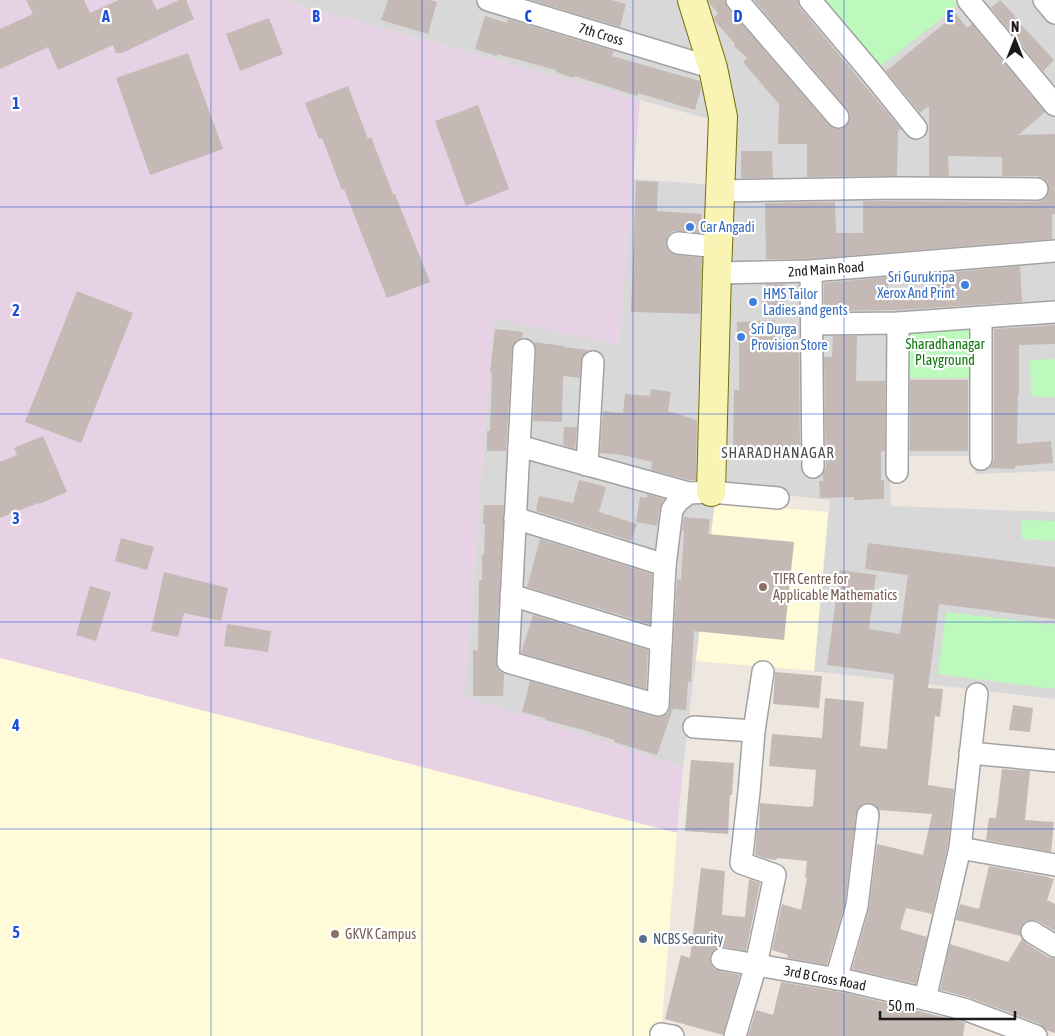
<svg xmlns="http://www.w3.org/2000/svg" width="1055" height="1036" font-family="'Asap Condensed',sans-serif">
<rect width="100%" height="100%" fill="#ede7e0"/>
<g fill="#d9d8d8">
<path d="M281 0H685L720 122 640 100Z"/>
<path d="M699 0H819L875 70 958 5 1055 118V471L975 474 974 456H889L891 506 1055 512V699L814 671 830 500 727 489 729 116Z"/>
<path d="M975 0H1040L1055 18V98Z"/>
<path d="M633 179 718 185 715 502 683 767 464 696 494 317 619 345Z"/>
</g>
<path fill="#e6d2e4" d="M0 0H281L640 100 619 345 494 318 464 696 683 767 677 833 0 658Z"/>
<g fill="#fffad7">
<path d="M715 502 828 512 814 671 696 661Z"/>
<path d="M0 658 677 833 661 1036H0Z"/>
</g>
<g fill="#bdf8bc">
<path d="M819 0H954L958 5 875 71Z"/>
<path d="M972 324V378H908V329Z"/>
<path d="M1055 359V397H1033V395H1031L1030 360Z"/>
<path d="M1022 520 1055 521V541L1022 539Z"/>
<path d="M946 612 1055 625V689L938 674Z"/>
</g>
<g fill="#c4b9b4">
<path d="M26 0H84L90 13 119 0H152L157 10 179 0H186L194 19 122 53H116L113 45 58 70 48 47 0 69V29L33 14Z"/>
<path d="M388 0H429L437 2 428 34 381 20Z"/>
<path d="M531 0H611L626 4 620 27Z"/>
<path d="M708 0H725L728 8 829 125 834 129H841L846 126 850 121V114L847 109 754 0H798L800 8 901 129 898 131 897 176 807 177V144H778L779 104 743 62 747 58 734 46 735 44 715 21 714 18 718 13 710 4Z"/>
<path d="M1000 0 1015 16 1014 17 1054 60 1043 71 991 8Z"/>
<path d="M956 14 967 28 972 24 1045 112 1018 135 1055 134V214H1052V239L810 259H766L765 203 835 202 836 233H863V201L1037 202 1043 200 1047 196 1049 189 1048 182 1043 178 1037 176H1002V157L948 156 949 176H929V106L920 113 886 71Z"/>
<path d="M485 16 507 23 508 19 614 51 612 56 700 81 701 89 695 110 638 93 637 96 575 76 574 78 556 72V70L497 54V56L475 49Z"/>
<path d="M269 18 283 54 240 71 226 34Z"/>
<path d="M188 53 223 149 150 175 116 78Z"/>
<path d="M348 86 368 139 371 137 393 194H395L430 282 387 298 344 189 342 190 322 138 319 139 305 103Z"/>
<path d="M478 105 509 189 466 206 435 121Z"/>
<path d="M741 151H772L773 178H741Z"/>
<path d="M636 181 658 182 657 211 702 214 700 233 679 231H673L668 235 666 242 667 249 671 253 677 255 702 258 700 314 631 312Z"/>
<path d="M1020 266 1022 302 897 310 824 311V283L888 277V294L931 293V274Z"/>
<path d="M766 284H785V317H763L762 287H766Z"/>
<path d="M77 291 133 313 81 443 25 422Z"/>
<path d="M775 320 776 348H799L800 453 766 454V456L733 457 734 390H739V339H737V322Z"/>
<path d="M1055 325V344L1019 345V395H1018L1017 444 1051 441 1053 463 1015 466V469L989 468 992 465 994 459V329Z"/>
<path d="M495 329 523 332 522 338 518 339 514 343 512 349 506 451H487V431H490L492 373 490 372Z"/>
<path d="M833 336H857L856 381H885V451L881 452V481L884 480V499L854 500V497L820 498 819 481H823V475L826 467 824 357H832Z"/>
<path d="M533 342 564 346V347L588 350 583 355 581 361 580 378 563 376 562 422 533 421 536 351 535 345Z"/>
<rect x="910" y="380" width="58" height="71"/>
<path d="M651 389 671 392 668 411 697 420 696 480H690L651 470 652 462 622 455 600 453 603 411 623 413 625 394 650 396Z"/>
<path d="M564 427H577L575 449 563 445Z"/>
<path d="M43 436 67 492 39 504 38 503 0 518V462L17 455 14 448Z"/>
<path d="M579 480 606 487 599 512 637 524 631 541 536 511 539 496 573 503Z"/>
<path d="M647 494 664 499 660 508 657 526 636 522 640 497 647 498Z"/>
<path d="M484 505H504L496 661 497 667 499 671 504 674 503 696H473V650L478 651 479 580H482V555H484L485 524H483Z"/>
<path d="M684 517 710 519 708 534 794 542 784 640 694 631 691 682H688L686 710 673 709 657 755 614 742 615 740 591 733V732L545 720V718L522 712 530 681 655 717H661L668 713 670 706 677 579 681 580 684 531H682Z"/>
<path d="M121 538 154 547 147 570 115 561Z"/>
<path d="M540 539 652 574 650 624 527 587Z"/>
<path d="M868 543 1055 567V619L939 604 928 688 943 689 940 717 935 716 928 785 954 789 948 846 932 914 906 908 900 929 927 937 916 984 852 969 869 908 877 844 923 855 932 814 879 810 875 805 869 803 863 804 858 808 856 814 845 904 827 965 787 958 788 955 772 950 782 904 801 910 807 878H805L807 861 777 858 776 860 768 859 755 855 757 829H759L760 803 811 807V806H813L816 770 769 766 772 734 822 738 825 698 864 702 860 746 887 749 894 674 827 665 840 570 876 575 869 629 900 634 908 575 865 569Z"/>
<path d="M164 572 228 588 221 621 184 613 178 637 151 631Z"/>
<path d="M90 586 111 592 96 641 76 635Z"/>
<path d="M533 615 648 650 646 689 521 653Z"/>
<path d="M227 624 271 631 268 652 224 646Z"/>
<path d="M775 672 822 676 819 708 773 704Z"/>
<path d="M1013 705 1033 708 1030 732 1009 730Z"/>
<path d="M691 760 734 763 732 795H730L728 834 685 831Z"/>
<path d="M1002 769 1030 771 1025 820 1054 822 1051 852 986 840 989 818H996Z"/>
<path d="M989 866 1049 877V878L1054 879 1047 900 1055 904V931L1038 921 1033 920 1026 921 1022 925 1020 931 1021 936 956 920 960 904 979 909Z"/>
<path d="M701 868 725 871 722 915 745 917 749 879 760 883 746 951 724 947H718L713 951 710 956V963L714 969 720 971 740 975 723 1035 665 1019 681 955 690 958Z"/>
<path d="M1022 939 1026 943 1048 957 1055 958V1033L1046 1030 1040 1024 971 998 940 990 950 944 1008 962Z"/>
<path d="M781 982 846 993 963 1022 965 1023 963 1036H748L756 1010 773 1015Z"/>
</g>
<g fill="none" stroke-linecap="round" stroke-linejoin="round">
<defs>
<g id="street">
<path d="M488 0 713 68"/>
<path d="M737 0 838 117"/>
<path d="M810 0 870 71 916 128"/>
<path d="M968 0 1055 105"/>
<path d="M1044 0 1055 13"/>
<path d="M719 191 894 188 1037 189"/>
<path d="M678 243 718 247"/>
<path d="M811 271 813 467"/>
<path d="M717 273 811 271 1055 251"/>
<path d="M981 318V459"/>
<path d="M813 324 898 323 1055 312"/>
<path d="M524 350 508 662 658 705 665 565 672 510 678 501 689 493 711 492 778 498"/>
<path d="M519 446 689 493"/>
<path d="M587 465 593 362"/>
<path d="M897 472 898 323"/>
<path d="M515 518 665 565"/>
<path d="M511 595 661 641"/>
<path d="M694 727 754 731"/>
<path d="M970 753 1055 761"/>
<path d="M960 848 1055 865"/>
<path d="M1032 932 1055 946"/>
<path d="M722 959 849 981 925 999 967 1010 1036 1036"/>
<path d="M836 979 857 906 868 815"/>
<path d="M925 999 960 848 977 694"/>
<path d="M661 1034 673 1036"/>
<path d="M735 1036 756 965 775 875 741 863 749 792 754 731 763 672"/>
</g>
<path id="secondary" d="M692 0 713 68 723 117 717 273 711 492"/>
</defs>
<use href="#street" stroke="#a2a2a2" stroke-width="24"/>
<use href="#secondary" stroke="#6f6f05" stroke-width="30"/>
<use href="#street" stroke="#fff" stroke-width="21"/>
<use href="#secondary" stroke="#f9f4b3" stroke-width="28"/>
</g>
<path fill="none" stroke="#1d4ed8" stroke-width="1" stroke-opacity="0.55" d="M211 0V1036M422 0V1036M633 0V1036M844 0V1036M0 207H1055M0 414H1055M0 622H1055M0 829H1055"/>
<g fill="#3f7fe0" stroke="#fff" stroke-width="2">
<circle cx="690" cy="227" r="5"/>
<circle cx="965" cy="285" r="5"/>
<circle cx="753" cy="302" r="5"/>
<circle cx="741" cy="337" r="5"/>
</g>
<g fill="#8d6e63" stroke="#fff" stroke-width="2">
<circle cx="763" cy="587" r="5"/>
<circle cx="335" cy="934" r="5"/>
</g>
<circle fill="#5c6f8a" stroke="#fff" stroke-width="2" cx="643" cy="939" r="5"/>
<g text-anchor="middle" stroke-width="4.5" stroke-linejoin="round" paint-order="stroke">
<g font-size="14" fill="#1b1b1b" stroke="#fff">
<text transform="translate(601 34) rotate(17)" y="5">7th Cross</text>
<text transform="translate(826 269) rotate(-4)" y="5">2nd Main Road</text>
<text transform="translate(825 978) rotate(11)" y="5">3rd B Cross Road</text>
</g>
<g font-size="14" fill="#366cbe" stroke="#fff" text-anchor="start">
<text x="700" y="232">Car Angadi</text>
<text x="955" y="282" text-anchor="end">Sri Gurukripa<tspan x="955" dy="16">Xerox And Print</tspan></text>
<text x="763" y="299">HMS Tailor<tspan x="763" dy="16">Ladies and gents</tspan></text>
<text x="751" y="334">Sri Durga<tspan x="751" dy="16">Provision Store</tspan></text>
</g>
<g font-size="14" fill="#0e770c" stroke="#fff">
<text x="945" y="349">Sharadhanagar<tspan x="945" dy="16">Playground</tspan></text>
</g>
<g font-size="14" fill="#785e54" stroke="#fff" text-anchor="start">
<text x="773" y="584">TIFR Centre for<tspan x="773" dy="16">Applicable Mathematics</tspan></text>
<text x="345" y="939">GKVK Campus</text>
</g>
<g font-size="14" fill="#4e5e75" stroke="#fff" text-anchor="start">
<text x="653" y="944">NCBS Security</text>
</g>
<g font-size="15" letter-spacing="1" fill="#4e4e4e" stroke="#fff">
<text x="778" y="458">SHARADHANAGAR</text>
</g>
</g>
<g font-size="16" text-anchor="middle" font-weight="bold" fill="#1d4ed8" stroke="#fff" stroke-width="4.5" stroke-linejoin="round" paint-order="stroke">
<text x="106" y="22">A</text>
<text x="316" y="22">B</text>
<text x="528" y="22">C</text>
<text x="738" y="22">D</text>
<text x="950" y="22">E</text>
<text x="16" y="109">1</text>
<text x="16" y="316">2</text>
<text x="16" y="524">3</text>
<text x="16" y="731">4</text>
<text x="16" y="938">5</text>
</g>
<g transform="translate(1015 40)" stroke="#ffffff" stroke-width="4" paint-order="stroke">
<path d="M0-4L9 19L0 12L-9 19Z" fill="#1b1b1b"/>
<text y="-8" font-size="14" font-weight="bold" text-anchor="middle" fill="#1b1b1b">N</text>
</g>
<path d="M880 1011v8h135v-8" fill="none" stroke="#1b1b1b" stroke-width="2.5"/>
<text x="888" y="1011" font-size="15" fill="#1b1b1b" stroke="#ffffff" stroke-width="4" paint-order="stroke">50 m</text>
</svg>
